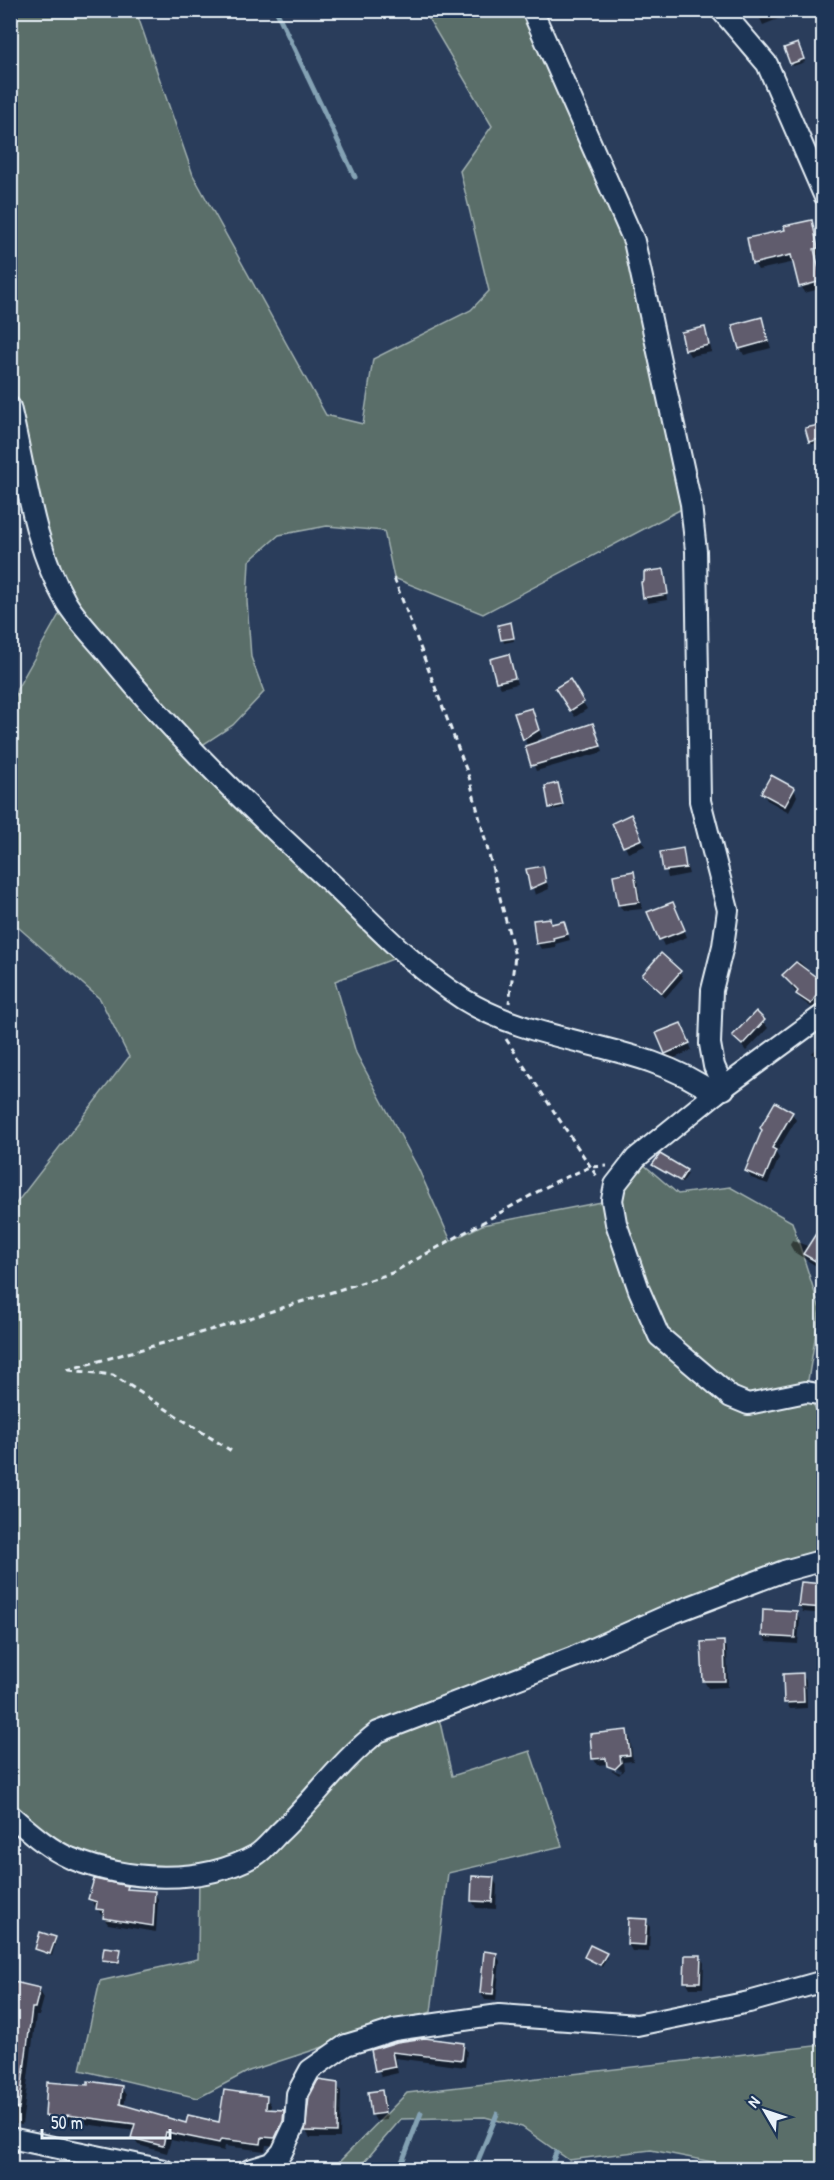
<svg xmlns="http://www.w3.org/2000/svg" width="834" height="2180" font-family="'Patrick Hand',sans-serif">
<rect width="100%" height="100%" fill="#2a3d5b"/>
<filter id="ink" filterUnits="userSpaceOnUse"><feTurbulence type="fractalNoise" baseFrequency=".0167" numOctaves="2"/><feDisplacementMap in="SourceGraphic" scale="12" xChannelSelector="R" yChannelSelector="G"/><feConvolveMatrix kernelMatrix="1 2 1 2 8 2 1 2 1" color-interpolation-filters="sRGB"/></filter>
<g filter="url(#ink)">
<g fill="#5a6e69" stroke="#a1b0b0" stroke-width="1.5">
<path d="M11 11H136L193 175 326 415 363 424 373 359 471 310 489 291 460 171 492 126 424 11H532L634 241 691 504 483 614 394 578 384 531 327 526 279 535 249 561 247 601 251 657 264 692 233 725 193 751 406 954 335 981 356 1053 418 1168 451 1241 482 1225 612 1200 636 1158 678 1194 730 1187 792 1222 820 1309 806 1392 823 1421V1560L437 1709 452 1776 530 1751 562 1846 448 1873 431 2012 249 2071 198 2098 80 2070 100 1981 198 1959 199 1876 69 1857 11 1815V1210L129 1057 100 999 11 921 10 727 17 689 66 602 11 407Z"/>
<path d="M823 2045V2169H748L651 2150 569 2160 522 2127 485 2117 401 2119 365 2161 362 2169 249 2170 268 2165H336L407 2093Z"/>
</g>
<g fill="#0007">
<path d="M756 10H789L790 14 763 25Z"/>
<path d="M799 48 805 62 793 66 791 63Z"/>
<path d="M811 221 821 255H817L824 288 804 293 795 262 758 270 754 263 787 231Z"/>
<path d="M761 318 771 348 744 355 740 348Z"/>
<path d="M705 328 712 352 690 356 686 349Z"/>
<path d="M824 425V441L812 444 810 441Z"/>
<path d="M663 571 667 600 648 603 645 597Z"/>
<path d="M499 626 512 627 514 641 504 643Z"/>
<path d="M509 656 517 684 501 688 497 681Z"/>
<path d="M570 681 587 709 575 717 557 689Z"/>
<path d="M532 710 542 737 533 744 593 724 603 752 536 771 516 714Z"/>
<path d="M558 785 563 808 552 810 551 807Z"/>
<path d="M794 789 797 796 789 812 767 800 763 793Z"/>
<path d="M614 823H634L645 846 628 853Z"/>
<path d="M682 850 689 874 668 878 662 853Z"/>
<path d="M542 867 549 889 535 895 528 870Z"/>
<path d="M633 873 637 880 642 909 623 911 619 905Z"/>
<path d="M673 904 687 937 664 946 649 913Z"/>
<path d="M549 919 552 925 564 922 570 940 555 944 556 947 541 949 538 944Z"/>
<path d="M799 961 815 978 824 973V997L814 1009 801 1000 784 976Z"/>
<path d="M680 972 683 977 665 998 644 976Z"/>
<path d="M756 1013 768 1028 746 1051 734 1036Z"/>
<path d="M684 1031 692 1050 670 1060 666 1053Z"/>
<path d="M822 1043 824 1044V1066L812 1053Z"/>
<path d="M792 1113 796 1120 776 1153 779 1158 768 1184 751 1178 747 1171Z"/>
<path d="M654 1166 686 1171 688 1174 682 1183Z"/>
<path d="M824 1234V1271L794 1252 790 1245 792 1240 810 1247Z"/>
<path d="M824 1586V1614L803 1612 799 1605Z"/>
<path d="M796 1612 800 1619 798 1644 767 1642 763 1635Z"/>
<path d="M723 1643 727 1649 728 1687 708 1688 704 1681Z"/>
<path d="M802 1674 806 1681 807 1708 790 1709 786 1702Z"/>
<path d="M626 1732 630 1738 633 1761 623 1762 624 1771 621 1773 622 1770 609 1767 608 1764 597 1765 594 1759Z"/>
<path d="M610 1769 621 1773 619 1775Z"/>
<path d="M493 1878 497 1885 496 1909 476 1908 472 1901Z"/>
<path d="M127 1887 129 1891 154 1892 158 1899 156 1932 108 1924 90 1899Z"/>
<path d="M646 1921 650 1927 649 1952 632 1951 628 1944Z"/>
<path d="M55 1938 56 1941 52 1956 38 1951 36 1948Z"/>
<path d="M120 1950V1964L105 1962 104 1959Z"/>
<path d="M496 1954 500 1961 496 2001 485 2000 481 1993Z"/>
<path d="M605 1954 607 1957 602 1967 586 1957Z"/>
<path d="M700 1956 704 1963 703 1988H690L686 1981Z"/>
<path d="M10 1982 39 1990 44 1998 39 2016H36L22 2125 10 2123Z"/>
<path d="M463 2044 467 2051 465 2067 395 2058 398 2073 381 2077 373 2051Z"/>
<path d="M49 2084 121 2087 126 2095 124 2107 187 2125 221 2123 266 2097 271 2105 270 2111H283L288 2119 279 2146 266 2145 265 2151 225 2146 224 2151 171 2140 167 2153 138 2145 133 2137 135 2131 70 2122V2125L51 2124 46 2116Z"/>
<path d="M337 2085 341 2091 340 2138H310L306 2131 310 2098Z"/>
<path d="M381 2092 385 2098 387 2120 376 2121 372 2114Z"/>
</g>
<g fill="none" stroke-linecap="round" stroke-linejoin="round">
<g stroke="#84a2b4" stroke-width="5">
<path d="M276 10 355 177"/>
<path d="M399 2170 421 2113"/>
<path d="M474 2170 497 2114"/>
<path d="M549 2170 556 2153"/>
<path d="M625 2170 627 2164"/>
</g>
</g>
<g fill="#605c6d" stroke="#e8f1f8" stroke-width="1.5">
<path d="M798 43 804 59 790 64 784 48Z"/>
<path d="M812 220 818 248 814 249 822 281 799 287 791 255 752 264 747 238 785 230 784 226Z"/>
<path d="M762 317 768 341 739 349 732 325Z"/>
<path d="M705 327 709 345 685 350 681 332Z"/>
<path d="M824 424V438L809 442 805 428Z"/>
<path d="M664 569 668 594 643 598 641 582 644 581V572Z"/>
<path d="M511 622 514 638 501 640 498 625Z"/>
<path d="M509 654 515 678 496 682 490 659Z"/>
<path d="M570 679 584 702 570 711 555 688Z"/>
<path d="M532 708 539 730 523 740 514 713Z"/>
<path d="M593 723 601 746 531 766 525 746Z"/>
<path d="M771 775 795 788 785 806 761 793Z"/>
<path d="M558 783 563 805 549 808 545 786Z"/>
<path d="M631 814 642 839 623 847 612 823Z"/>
<path d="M683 848 686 868 663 871 660 852Z"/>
<path d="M543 866 546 882 530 889 526 869Z"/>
<path d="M634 871 639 902 618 905 613 875Z"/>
<path d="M673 902 685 930 659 940 647 912Z"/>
<path d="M550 918 551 924 564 921 568 934 553 938 554 941 536 944 533 920Z"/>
<path d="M661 953 681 971 662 993 642 975Z"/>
<path d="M796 962 824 983 811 1004 796 994 798 991 782 975Z"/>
<path d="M756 1011 765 1020 742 1045 732 1036Z"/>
<path d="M681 1023 690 1043 665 1054 656 1033Z"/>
<path d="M775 1102 793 1112 772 1148 776 1150 764 1179 745 1171 762 1130 760 1128Z"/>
<path d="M660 1154 687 1170 680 1181 652 1165Z"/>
<path d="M824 1221V1256L819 1263 803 1254Z"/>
<path d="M801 1582 824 1584V1608L798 1606Z"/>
<path d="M763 1609 797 1611 795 1638 762 1636Z"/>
<path d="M724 1641 725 1681H703L701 1642Z"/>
<path d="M803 1673 804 1702 784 1703 783 1674Z"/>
<path d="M627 1730 630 1755 620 1756 621 1763 615 1769 607 1766 606 1758 592 1759 590 1734Z"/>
<path d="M472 1876 494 1877 492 1902 471 1901Z"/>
<path d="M94 1879 128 1886 127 1889 155 1891 153 1926 103 1918 104 1910 96 1909 97 1902 88 1899Z"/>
<path d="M628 1918 647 1919 645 1945 627 1944Z"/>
<path d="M40 1932 56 1937 50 1954 35 1949Z"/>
<path d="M590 1945 607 1953 600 1965 584 1957Z"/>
<path d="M104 1947 121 1949 119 1962 102 1960Z"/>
<path d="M484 1951 497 1953 493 1994 480 1993Z"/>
<path d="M685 1955H701L700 1982H684Z"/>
<path d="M10 1981 40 1988 35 2008H32L19 2109 10 2108Z"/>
<path d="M425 2038 464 2043 462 2060 392 2052 395 2067 375 2071 371 2050 397 2042Z"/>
<path d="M318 2080 338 2083 337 2132 305 2131 309 2097Z"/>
<path d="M88 2081 122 2086 120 2104 186 2123 188 2115 219 2122 224 2090 267 2096 266 2109 284 2110 283 2121 275 2138 262 2137 261 2144 221 2139 219 2143 166 2132 163 2146 131 2138 135 2124 67 2115 66 2118 45 2116 47 2082 88 2085Z"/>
<path d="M382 2090 385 2113 371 2115 368 2092Z"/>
</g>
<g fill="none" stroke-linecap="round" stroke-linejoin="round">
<defs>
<g id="street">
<path d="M532 10 634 241 691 504 696 551 700 801 728 910 723 946 712 990 710 1044 714 1066 724 1089"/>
<path d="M721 10 767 64 824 195"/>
<path d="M10 407C26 473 32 543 66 602 78 622 97 640 112 659 178 740 253 811 330 882 372 922 414 968 463 999 541 1048 641 1040 715 1094"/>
<path d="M824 1014 715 1094 636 1158 615 1185 612 1200 616 1223 639 1290 659 1336 731 1397 748 1404 806 1392 824 1395"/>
<path d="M10 1815C28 1830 47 1848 70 1858 127 1881 200 1886 256 1855 264 1850 272 1840 279 1833 314 1800 340 1761 378 1732L574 1657 673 1613 784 1571 824 1560"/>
<path d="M10 2138 164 2170"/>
<path d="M249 2170 272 2163 282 2152 295 2124 297 2094 310 2070 346 2045 366 2039 394 2030 499 2015 637 2025 749 2002 824 1981"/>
</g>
</defs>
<use href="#street" stroke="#e8f1f8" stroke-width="24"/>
<g stroke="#e8f1f8" stroke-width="3" stroke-dasharray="6 4.5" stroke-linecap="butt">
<path d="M394 578 469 777 515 956 509 1003"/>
<path d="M506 1039 598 1178"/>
<path d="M67 1370 228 1325 392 1273 555 1182 590 1167 607 1166"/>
<path d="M69 1370 113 1375 233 1452"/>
</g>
<use href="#street" stroke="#1d3557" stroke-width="20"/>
</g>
</g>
<rect width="834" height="2180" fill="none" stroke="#1d3557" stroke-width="36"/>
<rect x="18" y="18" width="798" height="2144" fill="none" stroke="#e8f1f8" stroke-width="2" filter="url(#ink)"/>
<g transform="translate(765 2111) rotate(309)" stroke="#1d3557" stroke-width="4.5" paint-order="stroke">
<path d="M0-4.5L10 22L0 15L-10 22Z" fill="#e8f1f8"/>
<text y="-9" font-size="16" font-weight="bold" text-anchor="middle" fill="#e8f1f8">N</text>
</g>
<path d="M42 2129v9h128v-9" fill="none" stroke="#e8f1f8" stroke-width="3"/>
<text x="51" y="2129" font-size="18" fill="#e8f1f8" stroke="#1d3557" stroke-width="4.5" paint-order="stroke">50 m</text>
</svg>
